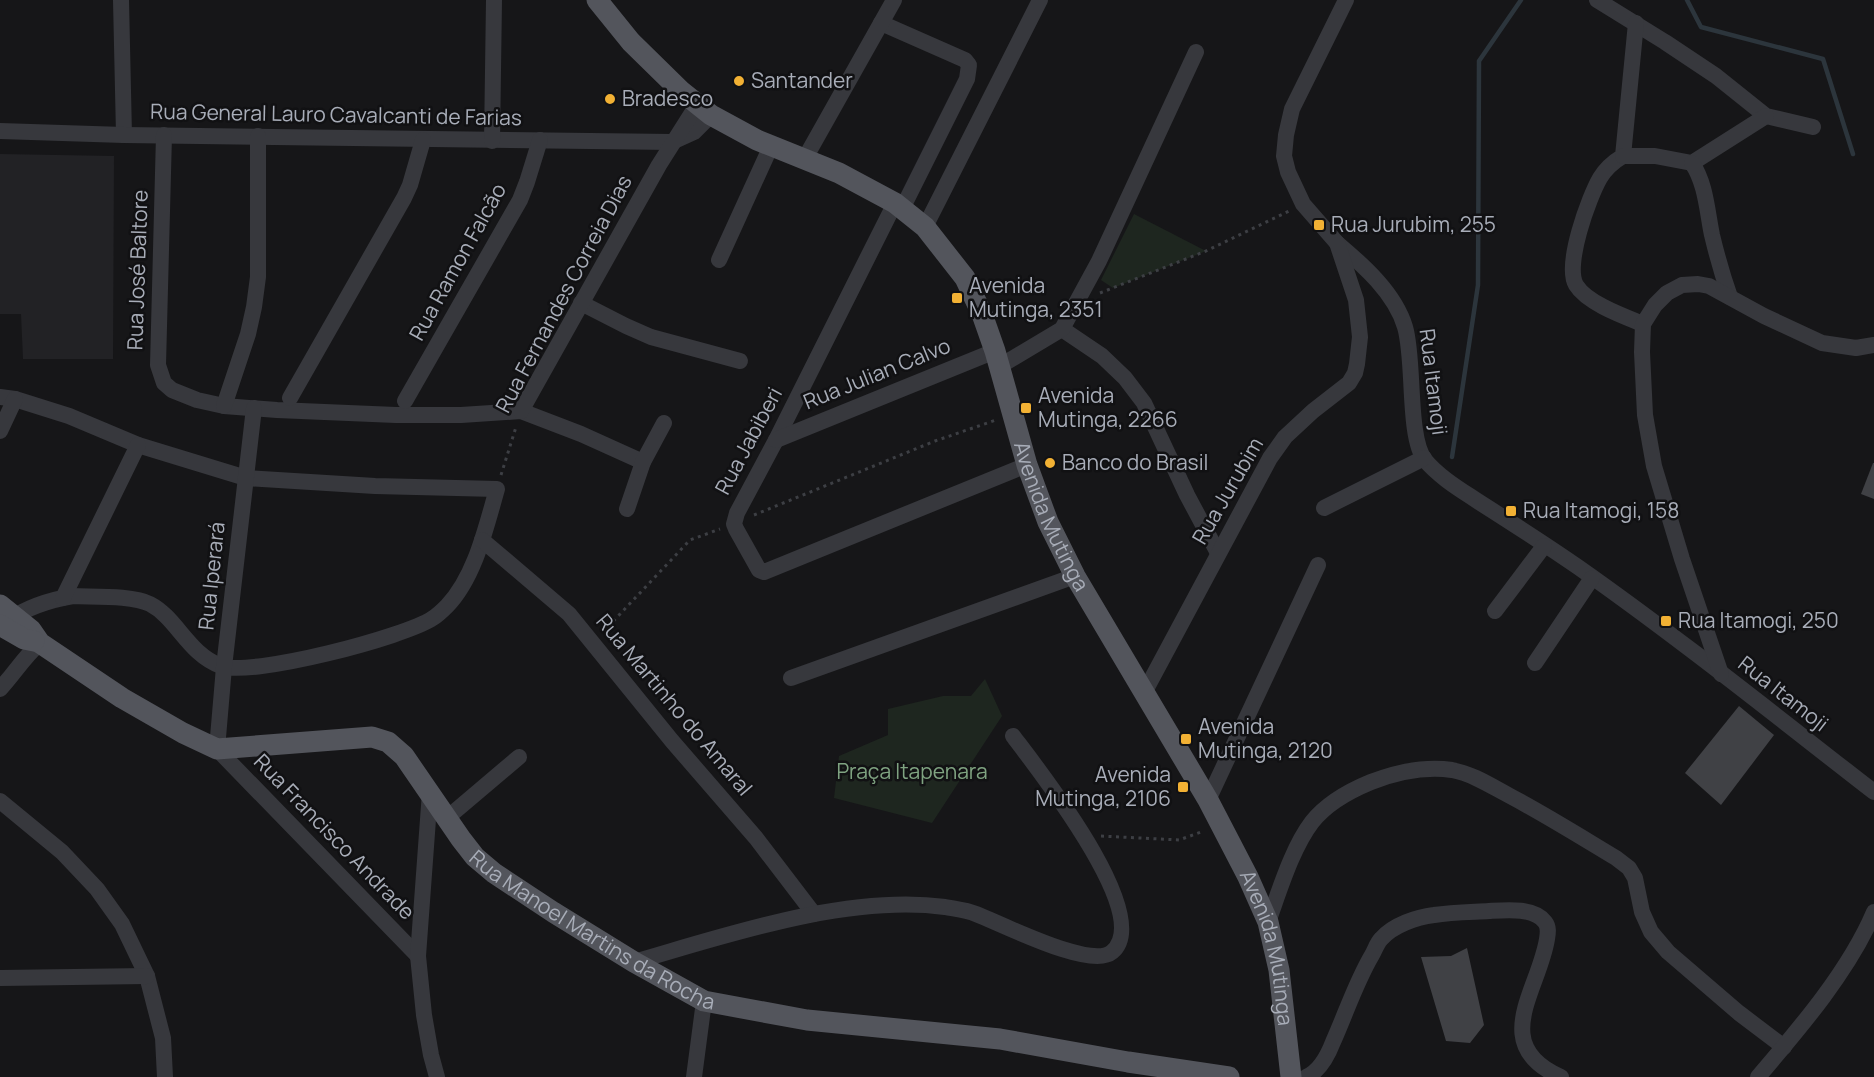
<svg xmlns="http://www.w3.org/2000/svg" width="1874" height="1077" font-family="Manrope,sans-serif">
<rect width="100%" height="100%" fill="#161618"/>
<path fill="#222225" d="M0 154 114 156 113 359H23L21 314H0Z"/>
<g fill="#1e261f">
<path d="M1134 214 1206 251 1113 288 1101 280Z"/>
<path d="M985 679 1002 716 932 823 834 798 839 756 888 735V709L943 696H971Z"/>
</g>
<g fill="none" stroke-linecap="round" stroke-linejoin="round">
<g stroke="#2c353c" stroke-width="4.5">
<path d="M1687 0 1701 27 1823 59 1853 154"/>
<path d="M1452 457 1478 285 1479 61 1521 0"/>
</g>
</g>
<g fill="#404145">
<path d="M1873 463H1874V499L1861 494Z"/>
<path d="M1739 706 1774 735 1721 805 1685 773Z"/>
<path d="M1467 948 1484 1025 1470 1043 1446 1041 1421 957 1451 956Z"/>
</g>
<g fill="none" stroke-linecap="round" stroke-linejoin="round">
<g stroke="#3d3f44" stroke-width="3" stroke-dasharray="3 4.5" stroke-linecap="butt">
<path d="M1100 293 1206 251 1289 211"/>
<path d="M501 475 516 427"/>
<path d="M754 515 935 441 996 420"/>
<path d="M603 632 690 540 720 529"/>
<path d="M1101 836 1179 840 1204 831"/>
</g>
<g stroke="#37383d" stroke-width="16">
<path d="M121 0 124 135"/>
<path d="M1597 0 1665 42 1716 76 1766 116 1813 127"/>
<path d="M881 23 965 60 969 65 967 79 902 209"/>
<path d="M1636 23 1623 156C1613 162 1606 168 1600 178 1589 197 1564 265 1576 285 1587 303 1623 316 1643 324"/>
<path d="M0 131 124 135 672 142 694 132 711 115"/>
<path d="M164 135 158 365 164 383 172 390 197 400 224 406 277 410 396 415H461L521 411 581 434 643 462"/>
<path d="M492 141 494 0"/>
<path d="M1623 156H1655L1692 163 1766 116"/>
<path d="M804 160 894 0"/>
<path d="M1692 163C1706 184 1707 211 1712 235 1717 256 1723 277 1730 297"/>
<path d="M895 203 776 440 737 513 734 524 736 529 759 570 764 572 1027 465"/>
<path d="M925 227 1040 0"/>
<path d="M1337 243C1363 265 1395 293 1405 327 1415 360 1407 437 1425 460 1439 477 1461 490 1479 502 1512 523 1545 544 1578 567 1679 638 1776 716 1874 792"/>
<path d="M719 260 771 146"/>
<path d="M581 303 626 326 651 337 740 361"/>
<path d="M1062 329 1102 356 1125 378 1144 403 1187 495 1218 553"/>
<path d="M1000 366 1062 329 1099 261 1196 52"/>
<path d="M0 397 15 399 69 416 138 445 246 478 375 486 497 489C486 527 475 577 447 606 443 610 438 615 433 618 405 637 252 677 221 666 188 654 177 618 150 604 133 595 93 597 73 596 49 600 26 608 7 621"/>
<path d="M290 398 404 198 410 185 423 140"/>
<path d="M405 401 520 200 527 182 540 140"/>
<path d="M224 406 248 334 254 307 258 277V136"/>
<path d="M254 408 224 667 217 749 418 956"/>
<path d="M521 411 659 165 697 105"/>
<path d="M0 431 15 399"/>
<path d="M776 440 995 351"/>
<path d="M1324 508 1424 458"/>
<path d="M627 509 643 462 664 423"/>
<path d="M482 540 569 614 672 741 756 838 814 914"/>
<path d="M63 598 138 445"/>
<path d="M1495 611 1544 546"/>
<path d="M1535 663 1592 578"/>
<path d="M1721 674 1682 559 1654 466 1645 415 1642 352 1643 324 1655 305 1667 293 1682 285 1698 284 1709 286 1764 316 1822 343 1856 348 1874 345"/>
<path d="M791 678 1075 576"/>
<path d="M0 689C14 674 24 657 40 643"/>
<path d="M1144 693 1270 458 1285 437 1313 411 1349 383 1355 373 1357 364 1360 337 1356 300 1337 243 1303 204 1288 172 1284 156 1286 135 1292 109 1346 0"/>
<path d="M430 792 418 956 424 1015 431 1055 437 1077"/>
<path d="M1208 800 1318 565"/>
<path d="M0 801 62 852 97 889 122 924 147 976 163 1038 165 1077"/>
<path d="M447 818 519 757"/>
<path d="M1268 922C1279 892 1292 848 1312 822 1327 803 1349 791 1371 782 1397 772 1424 766 1452 770 1473 774 1491 786 1510 796 1546 815 1581 837 1616 858L1629 868 1635 878 1642 912 1651 932 1668 952 1739 1013 1784 1047"/>
<path d="M634 962C728 935 847 894 945 907 955 909 966 910 976 914 1000 923 1091 970 1112 952 1155 916 1037 768 1013 736"/>
<path d="M0 978 147 976"/>
<path d="M694 1077 704 1001"/>
<path d="M1306 1077C1320 1071 1328 1055 1333 1042 1346 1013 1356 982 1372 955 1375 950 1377 943 1381 939 1393 925 1417 917 1434 915 1452 912 1471 912 1489 911 1505 910 1534 907 1545 922 1549 927 1548 933 1547 939 1539 990 1488 1045 1561 1077"/>
<path d="M1758 1077C1799 1029 1849 971 1874 912"/>
</g>
<g stroke="#53555c" stroke-width="21">
<path id="s1" d="M597 0 631 42 681 91 711 115 757 140 839 173 895 203 925 227 965 278 982 314 995 351 1027 465 1048 522 1075 576 1208 800 1248 877 1268 922 1279 970 1291 1077"/>
<path id="s2" d="M0 605 31 630 40 643 122 698 183 733 217 749 372 737 388 742 404 756 461 839 475 857 494 873 553 912 634 962 704 1001 807 1020 1000 1039 1128 1062 1229 1077"/>
<path d="M0 625 24 639 34 641"/>
</g>
</g>
<g fill="#f2b134" stroke="#111113" stroke-width="2">
<circle cx="739" cy="81" r="6"/>
<circle cx="610" cy="99" r="6"/>
<rect x="1313" y="219" width="12" height="12" rx="3"/>
<rect x="951" y="292" width="12" height="12" rx="3"/>
<rect x="1020" y="402" width="12" height="12" rx="3"/>
<circle cx="1050" cy="463" r="6"/>
<rect x="1505" y="505" width="12" height="12" rx="3"/>
<rect x="1660" y="615" width="12" height="12" rx="3"/>
<rect x="1180" y="733" width="12" height="12" rx="3"/>
<rect x="1177" y="781" width="12" height="12" rx="3"/>
</g>
<g text-anchor="middle" stroke-width="5" stroke-linejoin="round" paint-order="stroke">
<g font-size="21" fill="#a8adb8" stroke="#111113" text-anchor="start">
<text x="751" y="88">Santander</text>
<text x="622" y="106">Bradesco</text>
<text x="1331" y="232">Rua Jurubim, 255</text>
<text x="969" y="293">Avenida<tspan x="969" dy="24">Mutinga, 2351</tspan></text>
<text x="1038" y="403">Avenida<tspan x="1038" dy="24">Mutinga, 2266</tspan></text>
<text x="1062" y="470">Banco do Brasil</text>
<text x="1523" y="518">Rua Itamogi, 158</text>
<text x="1678" y="628">Rua Itamogi, 250</text>
<text x="1198" y="734">Avenida<tspan x="1198" dy="24">Mutinga, 2120</tspan></text>
<text x="1171" y="782" text-anchor="end">Avenida<tspan x="1171" dy="24">Mutinga, 2106</tspan></text>
</g>
<g font-size="21" fill="#a8adb8" stroke="#111113">
<text transform="translate(336 115) rotate(1)" y="7">Rua General Lauro Cavalcanti de Farias</text>
<text transform="translate(458 262) rotate(-61)" y="7">Rua Ramon Falcão</text>
<text transform="translate(138 270) rotate(-88)" y="7">Rua José Baltore</text>
<text transform="translate(564 294) rotate(-62)" y="7">Rua Fernandes Correia Dias</text>
<text transform="translate(877 374) rotate(-22)" y="7">Rua Julian Calvo</text>
<text transform="translate(1433 382) rotate(83)" y="7">Rua Itamoji</text>
<text transform="translate(749 441) rotate(-62)" y="7">Rua Jabiberi</text>
<text transform="translate(1228 491) rotate(-60)" y="7">Rua Jurubim</text>
<text dy="7" stroke="none"><textPath href="#s1" startOffset="724">Avenida Mutinga</textPath></text>
<text transform="translate(212 576) rotate(-84)" y="7">Rua Iperará</text>
<text transform="translate(1783 694) rotate(38)" y="7">Rua Itamoji</text>
<text transform="translate(674 705) rotate(50)" y="7">Rua Martinho do Amaral</text>
<text transform="translate(334 837) rotate(46)" y="7">Rua Francisco Andrade</text>
<text dy="7" stroke="none"><textPath href="#s2" startOffset="718">Rua Manoel Martins da Rocha</textPath></text>
<text dy="7" stroke="none"><textPath href="#s1" startOffset="1210">Avenida Mutinga</textPath></text>
</g>
<g font-size="21" fill="#7fa381" stroke="#111113">
<text x="912" y="779">Praça Itapenara</text>
</g>
</g>
</svg>
